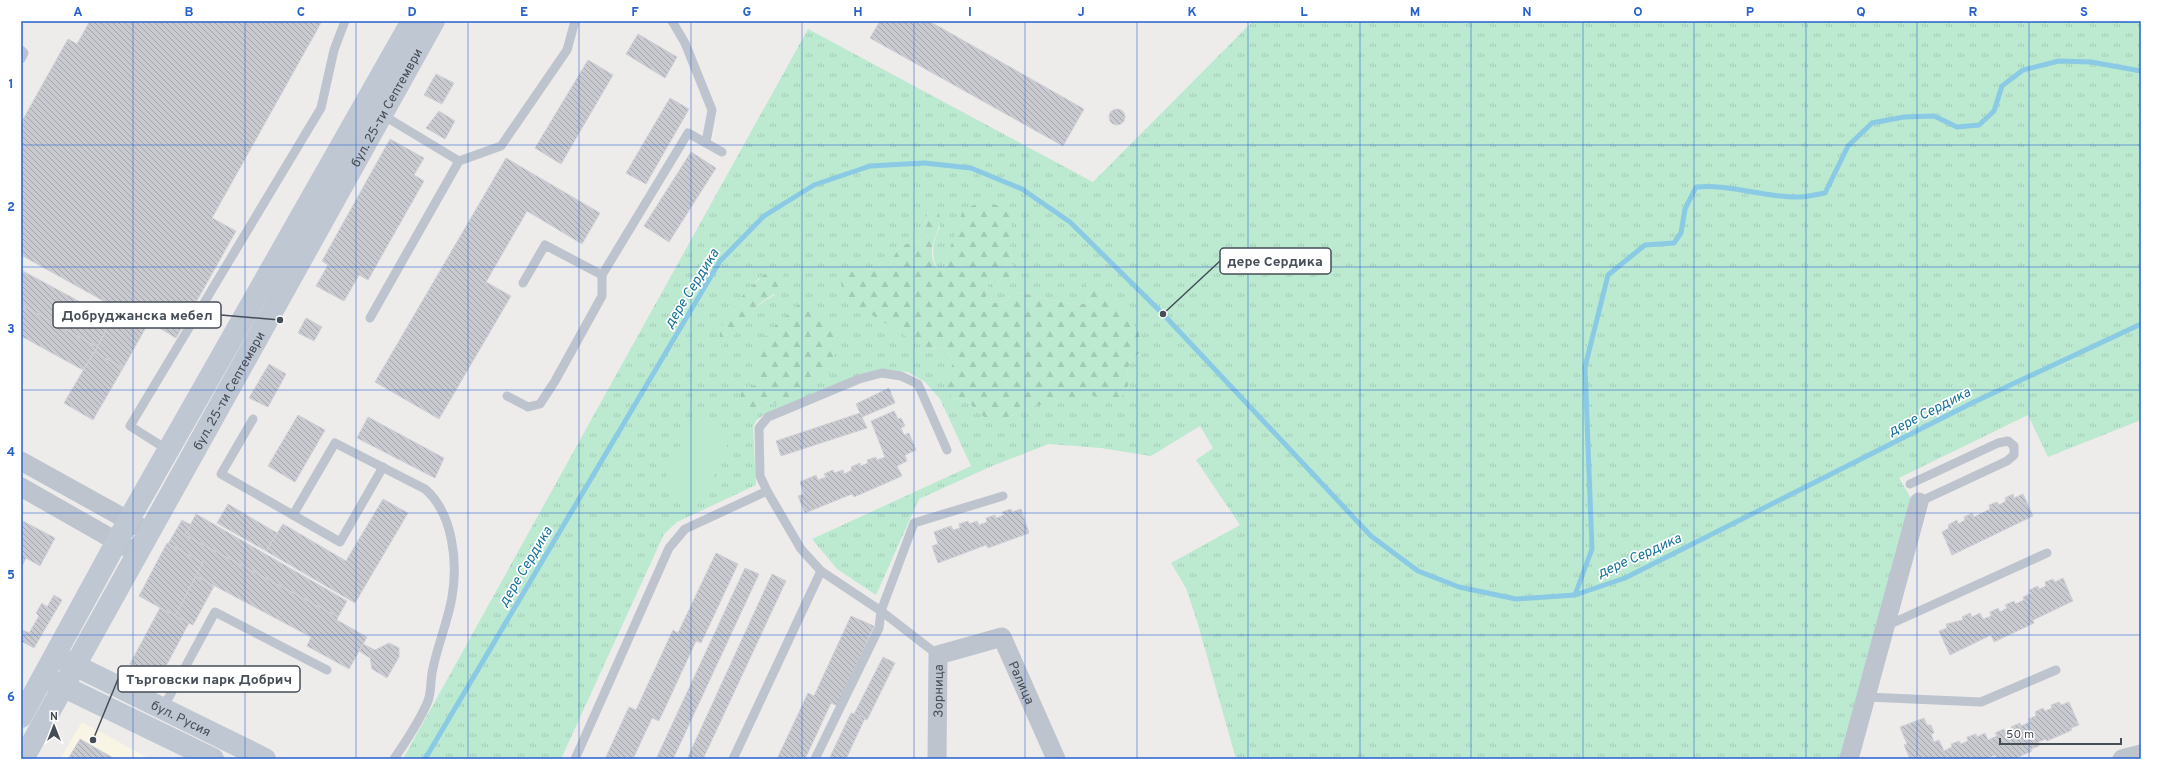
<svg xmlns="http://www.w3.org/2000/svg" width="2162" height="780" font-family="Overpass,sans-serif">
<defs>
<pattern id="grass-tufts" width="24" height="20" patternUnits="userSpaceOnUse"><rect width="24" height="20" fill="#bbead1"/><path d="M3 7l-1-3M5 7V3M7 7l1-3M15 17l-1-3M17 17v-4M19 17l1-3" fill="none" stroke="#a2cab6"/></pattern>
<pattern id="forest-firs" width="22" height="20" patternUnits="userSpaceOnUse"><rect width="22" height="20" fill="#bbead1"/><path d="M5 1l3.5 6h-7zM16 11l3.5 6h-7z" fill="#a2cab6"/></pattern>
<pattern id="building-back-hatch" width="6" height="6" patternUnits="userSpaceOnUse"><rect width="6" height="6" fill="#c8cad0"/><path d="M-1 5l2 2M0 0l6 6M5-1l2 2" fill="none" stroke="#a4a6ac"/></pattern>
</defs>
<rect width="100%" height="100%" fill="#eeebeb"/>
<path fill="#f9f5e4" d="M82 722 150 759H60Z"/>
<path fill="url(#grass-tufts)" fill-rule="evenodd" d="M1253 21H2141V420L2048 457 2028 415 1899 478 1912 500 1841 759H1236L1197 621 1186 588 1171 563 1240 525 1196 460 1213 448 1200 426 1151 456 1101 448 1049 444 992 466 919 499 876 595 837 569 812 539 971 466 940 399 925 382 908 372 881 369 859 375 762 416 756 421 753 427 756 485 677 522 664 534 561 759H403L808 29 1093 182ZM928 211 940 227C932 244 931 252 937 269L946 268 948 254 1010 240V252L1015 280 1007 286 996 282 988 284 985 302 999 303 1017 292 1074 305 1089 303 1084 288 1090 281 1131 359 1127 365 1128 391 1103 397 1090 395 1055 400 1030 407 1004 419H986L968 402 952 398 947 377 953 363 947 349 925 348 866 269 885 271 900 246 919 240 925 226ZM759 278 775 295C755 305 743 320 731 338L722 327 741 298ZM834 355 833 370 776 403 763 405 756 414 743 388 760 384 759 374Z"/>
<g fill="url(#forest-firs)">
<path d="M980 202C995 202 1003 207 1012 219L1010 252 1015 280 1007 286 996 282 988 284 985 302 999 303 1017 292 1074 305 1089 303 1084 288 1090 281 1127 315 1138 330 1143 350C1124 363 1128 369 1128 391L1117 401 1090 395 1030 407 1004 419H986L968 402 952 398C943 382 946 379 953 363L947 349 925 348 843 297 841 282 847 273 866 269 885 271 900 246 919 240 925 226 928 211 937 209C946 226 930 238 932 254 932 259 935 265 937 269L946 268 948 254 963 210Z"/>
<path d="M771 270 782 272 785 282C779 294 771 295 762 302 746 315 738 334 722 346 721 342 719 337 720 333 725 311 753 282 771 270Z"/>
<path d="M804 300 823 312 838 336 833 370 790 401 763 405 756 414 749 418C741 407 738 400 743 388L760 384C758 373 754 363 756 353 759 337 792 311 804 300Z"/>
</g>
<path fill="#bbead1" d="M692 417 732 434 703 504 662 487Z"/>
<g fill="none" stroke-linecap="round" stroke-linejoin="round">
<g stroke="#8bcae4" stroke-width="5">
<path d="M1575 595 1592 549 1585 367 1608 275 1645 245 1674 243 1681 233 1685 209 1696 187C1731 184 1765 198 1800 197 1808 197 1817 194 1825 193L1848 146 1872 123 1904 117 1934 116 1957 127 1979 125 1994 111 2002 86 2023 70 2059 61 2091 62 2141 71"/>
<path d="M425 759 720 261 764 216 814 185 870 166 924 163 971 168 1022 189 1070 222 1163 314 1371 536 1418 571 1459 587 1516 599 1575 595 1625 578 1974 402 2141 324"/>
</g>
</g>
<g fill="url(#building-back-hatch)" stroke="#d0d1d7">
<path d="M90 21H322L212 218 236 231 176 338 149 322 123 368 94 352 118 309 21 255V123L68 39 77 44Z"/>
<path d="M880 21H929L1084 109 1063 146 870 38Z"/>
<path d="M638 34 677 57 665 78 626 54Z"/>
<path d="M588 60 613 75 561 164 535 148Z"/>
<path d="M436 74 454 83 442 104 424 95Z"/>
<path d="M670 98 689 109 646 184 626 173Z"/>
<circle cx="1117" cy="117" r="8"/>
<path d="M439 111 455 121 445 139 426 128Z"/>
<path d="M390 139 424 158 414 175 424 181 368 280 359 275 344 301 316 286 328 265 322 261Z"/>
<path d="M691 152 716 168 669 242 644 226Z"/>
<path d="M506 158 600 213 582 244 527 211 486 282 511 296 439 419 375 382Z"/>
<path d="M21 270 112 319 97 347 23 306 21 309Z"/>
<path d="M23 306 97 347 83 370 21 336V309Z"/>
<path d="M306 318 322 327 314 341 298 333Z"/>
<path d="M94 352 123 368 93 420 64 403Z"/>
<path d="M269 364 286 374 268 407 249 398Z"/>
<path d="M889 388 895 403 862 417 856 404Z"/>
<path d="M894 411 898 419 901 418 905 426 901 428 904 435 909 433 916 450 905 455 907 461 897 466 902 476 854 497 852 494 805 513 798 496 804 494 800 482 816 475 818 480 826 477 824 474 833 470 834 473 843 470 844 474 852 470 851 467 860 463 861 466 868 463 867 460 876 457 877 460 885 457 871 421Z"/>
<path d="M860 413 867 428 781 456 776 441Z"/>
<path d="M298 415 325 430 295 482 268 466Z"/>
<path d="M368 417 444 458 435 478 357 438Z"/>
<path d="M2013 494 2014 498 2023 494 2033 516 1952 555 1942 532 1949 528 1948 525 1957 520 1958 524 1965 520 1964 517 1972 513 1974 517 1990 509 1989 505 1997 502 1999 505 2006 501 2005 498Z"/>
<path d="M383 499 408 513 355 603 266 551 283 524 346 561Z"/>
<path d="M228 504 277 533 266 551 217 523Z"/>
<path d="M1011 509 1012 512 1021 509 1029 533 988 548 986 545 938 563 932 546 938 544 934 532 951 526 953 530 960 528 959 524 968 521 969 524 977 521 979 525 987 522 986 518 995 515 996 518 1004 515 1002 512Z"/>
<path d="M196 514 347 601 338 617 185 535Z"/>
<path d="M21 520 55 538 40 566 26 558 21 568Z"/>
<path d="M182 520 191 525 185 535 338 617 337 620 367 637 349 669 307 646 311 637 196 576 203 563 168 544Z"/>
<path d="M167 543 203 563 175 616 139 596Z"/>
<path d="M716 553 738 564 701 643 696 641 659 721 652 718 633 759H605L629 707 636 710 673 630 678 633Z"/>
<path d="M745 568 759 574 673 759H656Z"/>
<path d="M772 574 786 581 703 759H687Z"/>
<path d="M196 576 214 586 193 625 175 616Z"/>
<path d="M2063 578 2073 601 2033 620 2034 623 1994 642 1991 635 1950 655 1939 631 1947 628 1946 624 1963 620 1962 617 1970 613 1972 617 1980 613 1983 619 1991 616 1990 612 1998 608 2000 612 2007 608 2005 605 2014 601 2015 604 2024 600 2023 597 2031 593 2029 590 2038 586 2039 589 2046 586 2045 582 2053 579 2055 582Z"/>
<path d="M54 595 62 600 34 648 21 641V633L23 630 29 633 39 616 36 613 42 603 47 607Z"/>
<path d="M160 608 189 623 159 679 130 664Z"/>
<path d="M851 616 874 626 838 706 831 703 805 759H777L808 693 814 696Z"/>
<path d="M389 643 399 648V657L387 678 372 669 370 658 359 651 363 644 375 650Z"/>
<path d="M883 657 895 663 867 720 854 714Z"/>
<path d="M2059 702 2061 705 2069 702 2079 725 2071 728 2072 730 2047 741 2046 739 2038 742 2039 746 2031 749 2032 751 2014 759H1997L1995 755 1986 759H1910L1904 745 1907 744 1900 727 1924 718 1927 725H1931L1934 733 1931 734 1934 742 1939 740 1944 751 1952 747 1951 744 1959 741 1961 744 1968 741 1967 737 1976 734 1977 737 1985 733 1988 740 1997 736 1995 733 2004 729 2005 733 2013 730 2011 727 2020 723 2021 726 2030 722 2028 719 2036 716 2035 712 2043 708 2045 711 2052 708 2051 705Z"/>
<path d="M851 713 865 718 846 759H829Z"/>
<path d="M80 739 115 759H68Z"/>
</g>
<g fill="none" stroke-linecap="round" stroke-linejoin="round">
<g stroke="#bdc4cd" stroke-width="9">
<path d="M672 21 685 43 712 110 706 142"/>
<path d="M21 50 24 53 21 59"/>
<path d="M459 161 501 146 567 50 575 21"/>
<path d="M602 275 688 133 722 152"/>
<path d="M370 318 459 161 381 114"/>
<path d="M507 396 528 407 540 404 555 381 602 296V275L545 245 523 283"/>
<path d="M253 419 221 474 293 515 335 443 425 489C453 513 458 562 452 597 448 621 438 644 433 668 430 679 432 690 428 701 420 721 406 741 394 759"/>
<path d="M168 450 130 426 321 108 334 50 345 21"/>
<path d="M1910 484 1998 443 2008 441 2014 446V455L2007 461 1919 502"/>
<path d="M293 515 340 542 383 467"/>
<path d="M1886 626 2047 553"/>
<path d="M938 655 881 611 821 571 801 549 767 491 760 476 759 428 768 417 859 379 882 373 901 376 918 384 947 450"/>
<path d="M1866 697 1981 702 2056 670"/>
<path d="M161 707 169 697 215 612 327 670"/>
<path d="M575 759 669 548 685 529 767 491"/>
<path d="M733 759 821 571"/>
<path d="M815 759 879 628 881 611 914 523 1003 496"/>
</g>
<g stroke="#bdc4cd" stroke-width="19">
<path d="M21 461 149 532"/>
<path d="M21 487 137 553"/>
<path id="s1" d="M937 759 938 655 1002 637 1056 759"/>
<path d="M1849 759 1919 502"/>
<path d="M2122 759 2141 754"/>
</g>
<g stroke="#bfc7d3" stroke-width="22">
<path id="s2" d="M62 659 265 759"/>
<path d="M50 680 213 759"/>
<path d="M21 717 128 521 412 21"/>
<path id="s3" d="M23 759 434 21"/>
</g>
</g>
<path fill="none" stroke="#2661ce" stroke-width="1" stroke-opacity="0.55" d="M133 21V759M245 21V759M356 21V759M468 21V759M579 21V759M691 21V759M802 21V759M914 21V759M1025 21V759M1137 21V759M1248 21V759M1360 21V759M1471 21V759M1583 21V759M1694 21V759M1806 21V759M1917 21V759M2029 21V759M21 145H2141M21 267H2141M21 390H2141M21 513H2141M21 635H2141"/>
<g text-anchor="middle" stroke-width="3.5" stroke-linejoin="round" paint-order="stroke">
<g font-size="13" fill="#454d57" stroke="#fff">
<text dy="5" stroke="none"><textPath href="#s3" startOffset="746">бул. 25-ти Септември</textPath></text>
<text dy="5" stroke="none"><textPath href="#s3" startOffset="422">бул. 25-ти Септември</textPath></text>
<text dy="5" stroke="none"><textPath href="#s1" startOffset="220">Ралица</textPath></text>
<text dy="5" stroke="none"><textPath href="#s1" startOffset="68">Зорница</textPath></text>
<text dy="5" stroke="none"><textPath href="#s2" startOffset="133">бул. Русия</textPath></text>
</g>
<g font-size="14" font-style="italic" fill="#167399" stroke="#fff">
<text transform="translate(691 288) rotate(-58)" y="5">дере Сердика</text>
<text transform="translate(1929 411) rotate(-27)" y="5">дере Сердика</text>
<text transform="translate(1639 555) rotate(-24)" y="5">дере Сердика</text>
<text transform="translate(525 566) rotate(-59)" y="5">дере Сердика</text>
</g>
</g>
<path fill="none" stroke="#454d57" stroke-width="1.5" d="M1163 314L1220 261M280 320L221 315M93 740L118 679"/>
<g fill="#454d57" stroke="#fff" stroke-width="1.5">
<circle cx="1163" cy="314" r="4"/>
<circle cx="280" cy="320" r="4"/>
<circle cx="93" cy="740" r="4"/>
</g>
<g fill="#fff" stroke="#454d57" stroke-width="1.5">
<rect x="1220" y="248" width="111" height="26" rx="4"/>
<rect x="53" y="302" width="168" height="26" rx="4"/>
<rect x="118" y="666" width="182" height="26" rx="4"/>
</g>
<g font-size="14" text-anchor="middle" font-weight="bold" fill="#454d57">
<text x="1275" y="266">дере Сердика</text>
<text x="137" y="320">Добруджанска мебел</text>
<text x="209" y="684">Търговски парк Добрич</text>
</g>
<rect width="2162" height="780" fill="none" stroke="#ffffff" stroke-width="44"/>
<g transform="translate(54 726)" stroke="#ffffff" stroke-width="3" paint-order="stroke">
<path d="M0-3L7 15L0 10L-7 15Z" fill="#454d57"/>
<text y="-6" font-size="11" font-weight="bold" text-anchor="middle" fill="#454d57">N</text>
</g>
<path d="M2000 738v6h121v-6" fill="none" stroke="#454d57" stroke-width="2"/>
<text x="2006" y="738" font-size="12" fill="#454d57" stroke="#ffffff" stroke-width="3" paint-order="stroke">50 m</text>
<rect x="22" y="22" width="2118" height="736" fill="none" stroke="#2661ce" stroke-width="1.5"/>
<g font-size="13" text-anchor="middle" font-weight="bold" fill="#2661ce">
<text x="78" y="16">A</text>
<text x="189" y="16">B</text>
<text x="301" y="16">C</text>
<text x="412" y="16">D</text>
<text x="524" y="16">E</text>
<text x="635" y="16">F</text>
<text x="747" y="16">G</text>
<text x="858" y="16">H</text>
<text x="970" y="16">I</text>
<text x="1081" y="16">J</text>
<text x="1192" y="16">K</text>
<text x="1304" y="16">L</text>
<text x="1415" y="16">M</text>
<text x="1527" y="16">N</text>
<text x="1638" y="16">O</text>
<text x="1750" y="16">P</text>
<text x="1861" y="16">Q</text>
<text x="1973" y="16">R</text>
<text x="2084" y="16">S</text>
<text x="11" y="88">1</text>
<text x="11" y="211">2</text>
<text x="11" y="333">3</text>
<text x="11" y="456">4</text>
<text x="11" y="579">5</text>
<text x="11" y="701">6</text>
</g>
</svg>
